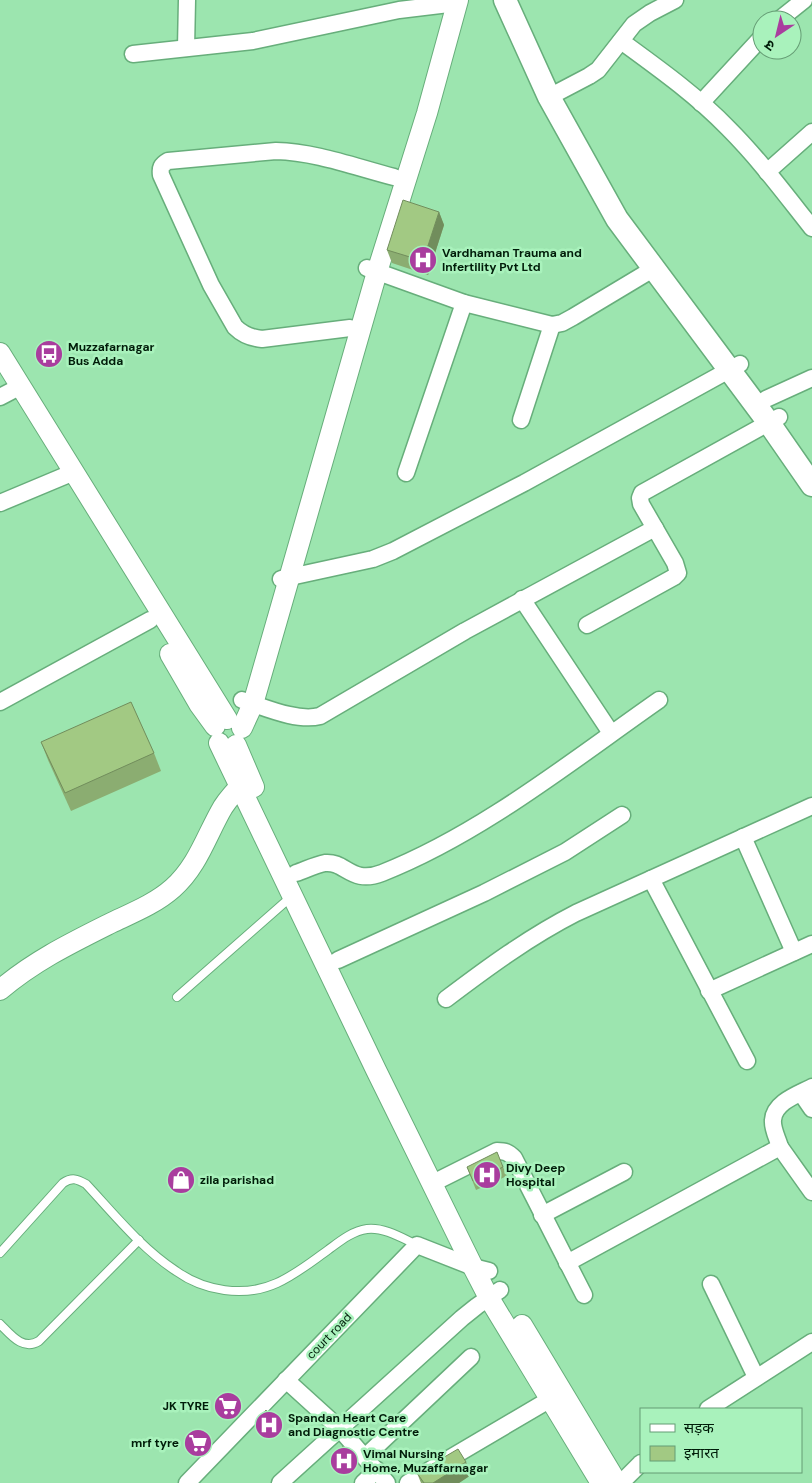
<svg xmlns="http://www.w3.org/2000/svg" width="812" height="1483" font-family="'DM Sans','Noto Sans Devanagari',sans-serif">
<rect width="100%" height="100%" fill="#9ce5af"/>
<g fill="none" stroke-linecap="round" stroke-linejoin="round">
<defs>
<g id="service">
<path d="M177 997 292 896"/>
<path d="M0 1253 63 1183C72 1177 77 1179 86 1184 114 1214 141 1248 176 1271 204 1291 244 1298 277 1283 295 1275 311 1262 328 1250 339 1242 352 1231 367 1229 384 1227 402 1238 417 1245"/>
<path d="M0 1324C11 1335 23 1351 39 1341L139 1240"/>
</g>
<g id="minor">
<path d="M779 20 804 0"/>
<path d="M621 41C658 68 696 95 728 128 759 159 785 194 812 228"/>
<path d="M186 48 187 0"/>
<path d="M133 54 253 41 399 10 457 3"/>
<path d="M549 97 589 76 598 70 634 24 650 13 675 0"/>
<path d="M701 103 762 37"/>
<path d="M767 172 812 132"/>
<path d="M367 268 464 303 552 325 562 323 573 317 653 269"/>
<path d="M350 328 262 339C251 338 243 335 235 327L211 285 161 175C160 168 161 165 168 161L276 151C316 152 355 167 394 177"/>
<path d="M0 397 21 386"/>
<path d="M766 399 812 378"/>
<path d="M521 420 552 325"/>
<path d="M406 473 464 303"/>
<path d="M0 503 74 472"/>
<path d="M281 579 373 559 393 551 524 483 740 364"/>
<path d="M522 599 611 733"/>
<path d="M587 625 674 577 678 573 675 563 641 504 640 498 642 493 779 417"/>
<path d="M242 700C264 707 297 722 320 716L465 631 655 528"/>
<path d="M0 702 150 620"/>
<path d="M743 837 794 952"/>
<path d="M296 873C305 870 315 865 325 863 346 861 351 885 382 873 481 834 573 760 659 700"/>
<path d="M651 879 747 1061"/>
<path d="M338 960 484 893 565 852 622 815"/>
<path d="M709 991 812 944"/>
<path d="M446 999C487 968 529 937 576 913L812 806"/>
<path d="M801 1093 812 1109"/>
<path d="M780 1147C778 1139 772 1129 773 1120 774 1102 799 1094 812 1087"/>
<path d="M433 1183 497 1151C505 1151 508 1152 514 1158L584 1295"/>
<path d="M542 1215 624 1172"/>
<path d="M567 1263 780 1147 812 1192"/>
<path d="M711 1284 756 1377"/>
<path d="M286 1380 340 1429 387 1483"/>
<path d="M708 1409 812 1342"/>
<path d="M365 1457 471 1357"/>
<path d="M187 1483 417 1245 473 1267 489 1271"/>
<path d="M280 1483 462 1318 477 1306 500 1290"/>
<path d="M363 1483 377 1470"/>
<path d="M408 1483 559 1394"/>
<path d="M621 1483 641 1463"/>
</g>
<g id="tertiary">
<path d="M0 353 227 719"/>
<path d="M170 654 199 704 215 726"/>
<path d="M242 728 253 704 377 272 427 113 458 0"/>
<path d="M219 743 376 1070 473 1267 489 1298 601 1483"/>
<path d="M236 745 254 787"/>
<path d="M0 990C34 961 71 943 111 923 132 913 155 904 173 888 198 866 207 834 223 807 230 796 239 787 248 778"/>
<path d="M522 1325 617 1483"/>
</g>
<path id="secondary" d="M505 0 549 97 617 219 769 423 812 485"/>
</defs>
<use href="#service" stroke="#67ae7b" stroke-width="10"/>
<use href="#minor" stroke="#67ae7b" stroke-width="19"/>
<use href="#tertiary" stroke="#67ae7b" stroke-width="22"/>
<use href="#secondary" stroke="#67ae7b" stroke-width="25"/>
<use href="#service" stroke="#fff" stroke-width="8"/>
<use href="#minor" stroke="#fff" stroke-width="16"/>
<use href="#tertiary" stroke="#fff" stroke-width="20"/>
<use href="#secondary" stroke="#fff" stroke-width="22"/>
</g>
<g fill="#8bad71">
<path d="M439 212 444 225 428 275 392 263 387 250Z"/>
<path d="M41 742 154 753 161 771 71 811 48 760Z"/>
<path d="M467 1167H503L507 1176 476 1190Z"/>
<path d="M258 1419 277 1421 279 1425 270 1434 259 1424Z"/>
<path d="M335 1454 356 1460 357 1464 349 1472 336 1459Z"/>
<path d="M466 1462 471 1475 459 1483H421L417 1473Z"/>
</g>
<g fill="#718d5c">
<path d="M439 212 444 225 428 275 423 261Z"/>
<path d="M277 1421 279 1425 270 1434 269 1430Z"/>
<path d="M356 1460 357 1464 349 1472 348 1468Z"/>
<path d="M466 1462 471 1475 459 1483H433Z"/>
</g>
<g fill="#a2c983" stroke="#718d5c">
<path d="M403 200 439 212 423 261 387 250Z"/>
<path d="M131 702 154 753 65 793 41 742Z"/>
<path d="M497 1152 503 1167 473 1181 467 1167Z"/>
<path d="M266 1410 277 1421 269 1430 258 1419Z"/>
<path d="M343 1446 356 1460 348 1468 335 1454Z"/>
<path d="M458 1449 466 1462 433 1483H424L417 1473Z"/>
</g>
<defs>
<symbol id="hospital-disc" viewBox="-11 -11 22 22"><circle r="9.5" fill="#a93d9e" stroke="#a9f2bc"/><path d="M-5-5h3v3.5h4V-5h3V5h-3V1.5h-4V5h-3Z" fill="#fff"/></symbol>
<symbol id="bus-disc" viewBox="-11 -11 22 22"><circle r="9.5" fill="#a93d9e" stroke="#a9f2bc"/><path d="M-5-6H5V4H4V6H2V4H-2V6H-4V4H-5ZM-3.5-4V0h7V-4ZM-3.5 1.2v1.5H-2V1.2ZM2 1.2v1.5H3.5V1.2Z" fill="#fff"/></symbol>
<symbol id="shop-disc" viewBox="-11 -11 22 22"><circle r="9.5" fill="#a93d9e" stroke="#a9f2bc"/><path d="M-5-2.5h2.3a2.7 3.5 0 0 1 5.4 0H5L5.5 6h-11ZM-1.5-2.5h3a1.5 2.3 0 0 0-3 0Z" fill="#fff"/></symbol>
<symbol id="supermarket-disc" viewBox="-11 -11 22 22"><circle r="9.5" fill="#a93d9e" stroke="#a9f2bc"/><path d="M-6-5.5h2.5l.6 2H6L4.5 2H-2.5L-4.4-4H-6ZM-1.5 3.2a1.3 1.3 0 1 0 .1 0ZM3 3.2a1.3 1.3 0 1 0 .1 0Z" fill="#fff"/></symbol>
</defs>
<g fill-rule="evenodd">
<use href="#hospital-disc" x="407" y="244" width="32" height="32"/>
<use href="#bus-disc" x="33" y="338" width="32" height="32"/>
<use href="#hospital-disc" x="471" y="1159" width="32" height="32"/>
<use href="#shop-disc" x="165" y="1164" width="32" height="32"/>
<use href="#supermarket-disc" x="212" y="1390" width="32" height="32"/>
<use href="#hospital-disc" x="253" y="1409" width="32" height="32"/>
<use href="#supermarket-disc" x="182" y="1427" width="32" height="32"/>
<use href="#hospital-disc" x="328" y="1445" width="32" height="32"/>
</g>
<g text-anchor="middle" stroke-width="5" stroke-linejoin="round" paint-order="stroke">
<g font-size="12" font-weight="bold" fill="#001c09" stroke="#a9f2bc" text-anchor="start">
<text x="442" y="257">Vardhaman Trauma and<tspan x="442" dy="14">Infertility Pvt Ltd</tspan></text>
<text x="68" y="351">Muzzafarnagar<tspan x="68" dy="14">Bus Adda</tspan></text>
<text x="506" y="1172">Divy Deep<tspan x="506" dy="14">Hospital</tspan></text>
<text x="200" y="1184">zila parishad</text>
<text x="209" y="1410" text-anchor="end">JK TYRE</text>
<text x="288" y="1422">Spandan Heart Care<tspan x="288" dy="14">and Diagnostic Centre</tspan></text>
<text x="179" y="1447" text-anchor="end">mrf tyre</text>
<text x="363" y="1458">Vimal Nursing<tspan x="363" dy="14">Home, Muzaffarnagar</tspan></text>
</g>
<g font-size="12" fill="#001c09" stroke="#a9f2bc">
<text transform="translate(329 1336) rotate(-46)" y="4">court road</text>
</g>
</g>
<rect x="640" y="1408" width="162" height="65" fill="#a9f2bc" stroke="#659c74"/>
<rect x="650" y="1424" width="25" height="8" fill="#ffffff" stroke="#659c74"/>
<text x="684" y="1433" font-size="15" fill="#001c09">सड़क</text>
<rect x="650" y="1446" width="25" height="15" fill="#a2c983" stroke="#659c74"/>
<text x="684" y="1458" font-size="15" fill="#001c09">इमारत</text>
<g transform="translate(777 35) rotate(215)"><circle r="24" fill="#a9f2bc" stroke="#659c74"/>
<path d="M0-4L9 19L0 12L-9 19Z" fill="#a93d9e"/>
<text y="-8" font-size="14" font-weight="bold" text-anchor="middle" fill="#001c09">उ</text>
</g>
</svg>
